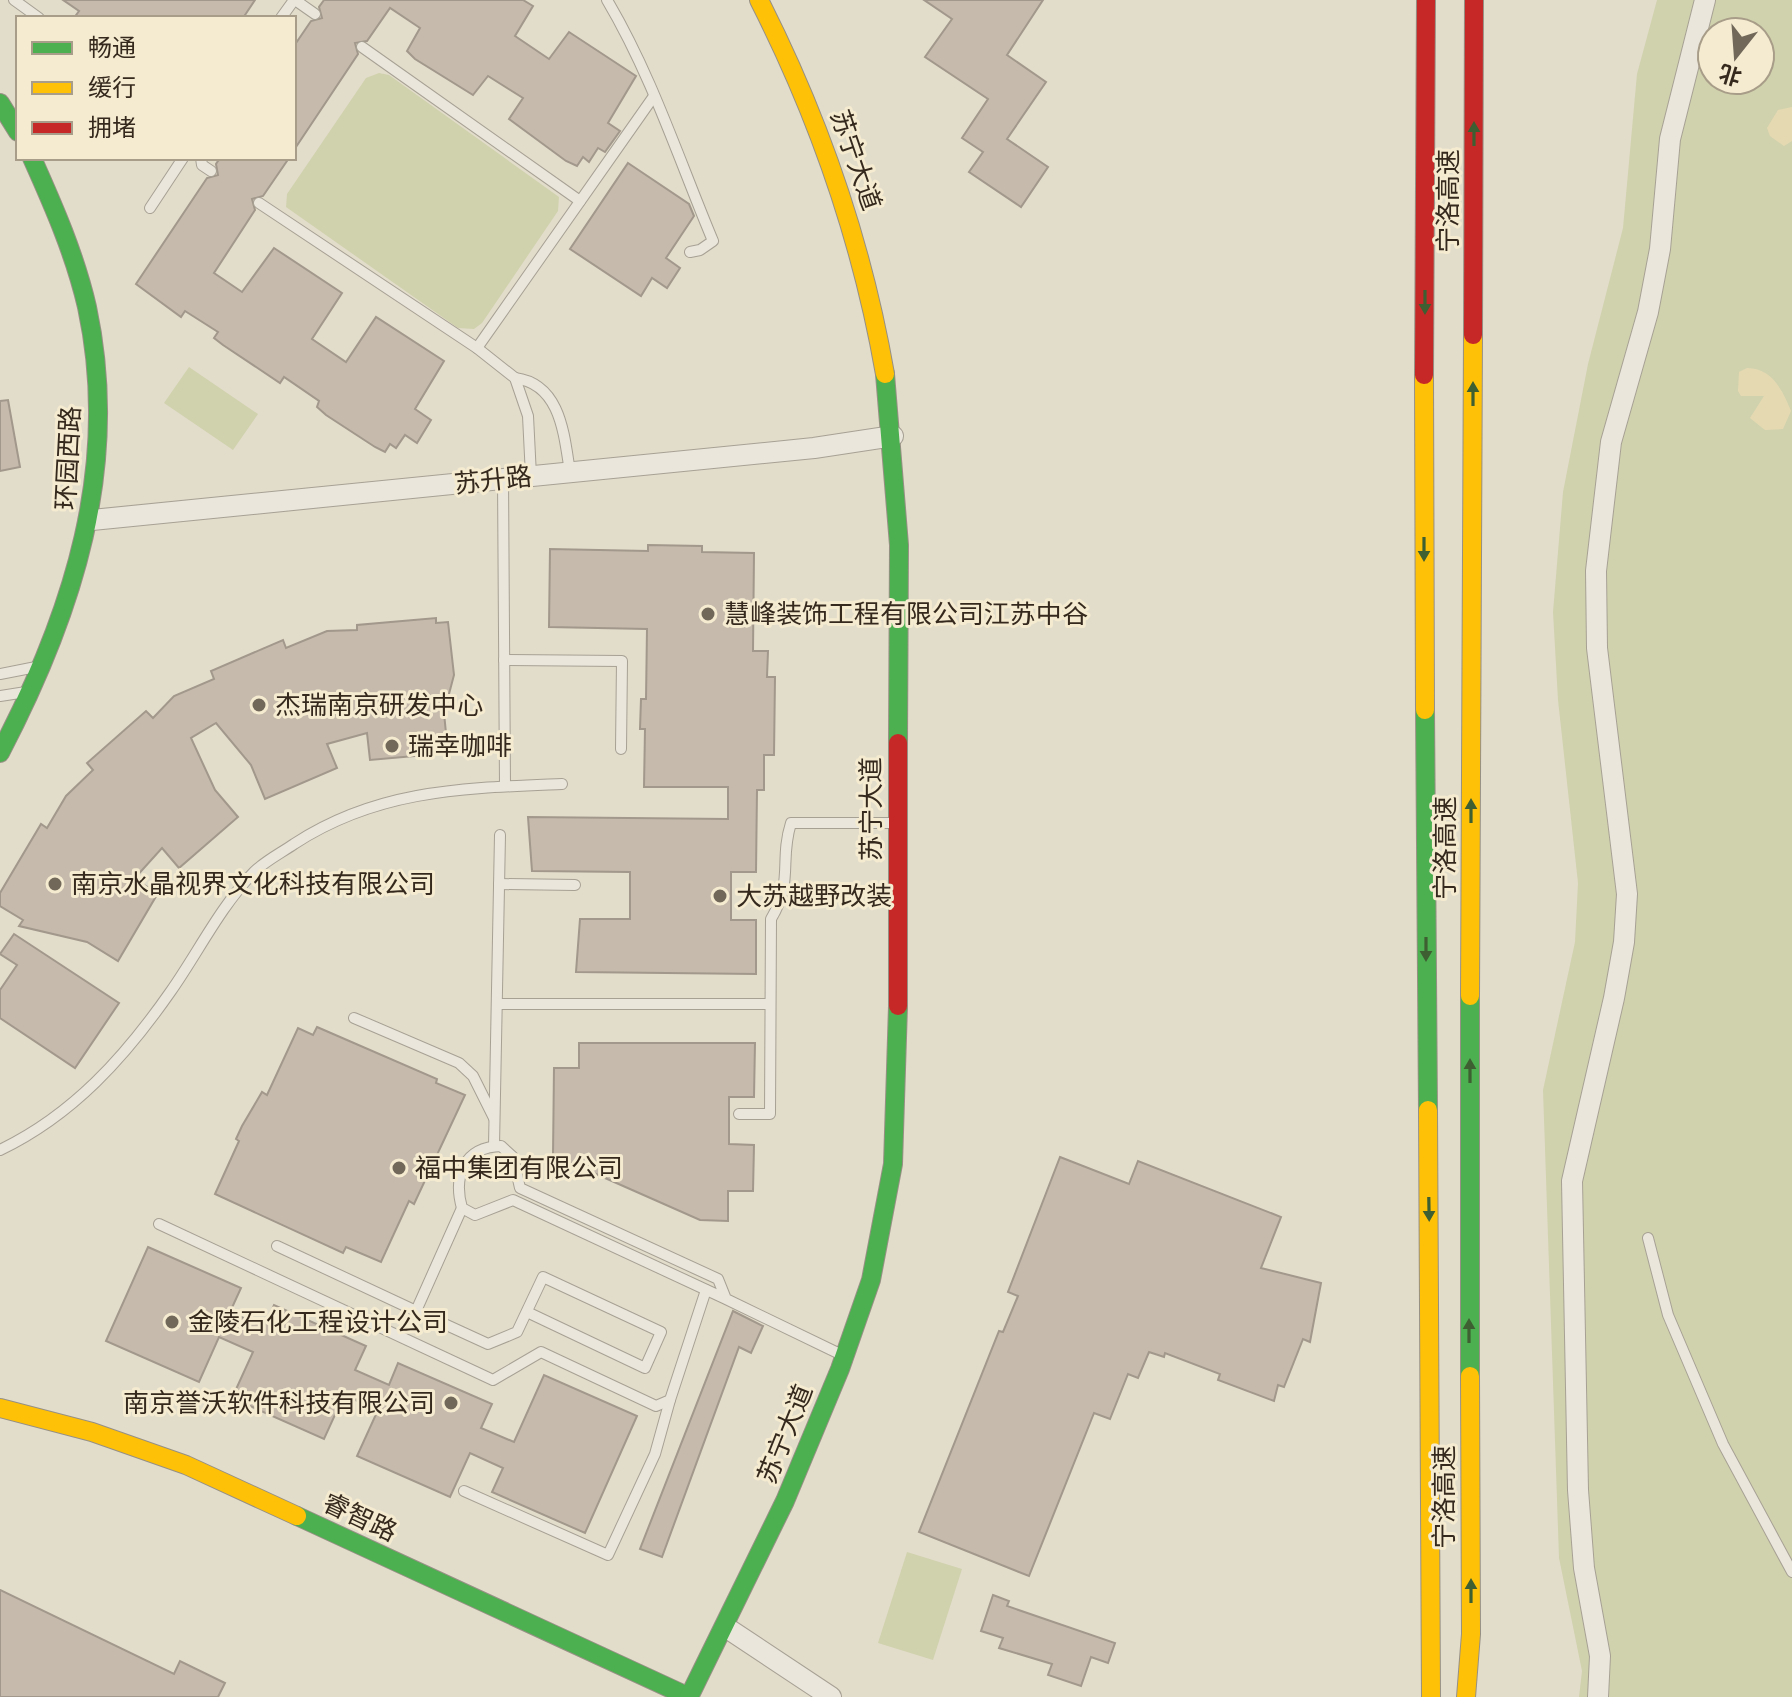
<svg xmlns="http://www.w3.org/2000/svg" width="1792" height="1697" font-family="Lora,'Noto Sans SC',serif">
<rect width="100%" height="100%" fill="#e2dccb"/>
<g fill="#d0d2ad" fill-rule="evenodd">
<path d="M1657 0H1792V1697H1579L1582 1671 1559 1558 1543 1090 1575 942 1578 883 1558 700 1553 612 1563 492 1588 364 1623 228 1637 74ZM1712 32H1760V80H1712Z"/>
<path d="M379 73 389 75 559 197 558 211 482 323 474 329 458 328 286 207 287 194 366 78Z"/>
<path d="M189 367 258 414 233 450 164 403Z"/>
<path d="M907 1552 962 1569 933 1660 878 1643Z"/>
</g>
<g fill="#e5d9b2">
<path d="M1792 107V141L1784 146 1770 136 1767 128 1778 110Z"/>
<path d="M1747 368C1772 368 1783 391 1791 411L1783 429 1765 430 1750 418 1764 396H1741L1738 391 1739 372Z"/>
</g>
<g fill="#c5baac" stroke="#a2988b" stroke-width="2">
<path d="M63 0H255L243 18H74L79 11Z"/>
<path d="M324 0H523L533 6 515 36 549 59 569 32 636 76 608 123 620 131 605 152 598 148 589 162 583 157 577 166 566 161 509 119 523 98 488 76 473 95 415 59 407 51 420 28 390 8 367 41 355 43 358 54 294 150V46L311 21 322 18 319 7Z"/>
<path d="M924 0H1043L1007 55 1046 82 1007 139 1048 167 1021 207 969 172 983 152 962 138 988 99 925 57 952 19Z"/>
<path d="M220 158H289L263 196 252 199 255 210 214 273 242 292 274 248 342 293 312 339 346 362 376 317 444 361 415 409 431 420 417 443 405 435 396 448 390 444 385 452 375 447 326 415 317 407 319 401 284 377 280 383 223 345 214 338 218 332 185 311 181 317 136 284 207 178 218 175 216 164Z"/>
<path d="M628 163 689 204 694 216 666 258 680 268 667 288 652 278 641 296 570 249Z"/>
<path d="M8 400 20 467 0 471V401Z"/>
<path d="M648 545 702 546V552L754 553 753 651H768L767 677H775L774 755H764V790H757L756 872H731V920H756V974L576 972 580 919H630V872L532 871 528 817 728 819V787H644L645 729H640L641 699H646L647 629 549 627 550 549 648 551Z"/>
<path d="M436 618V623L448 622 454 675 444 713 448 753 370 760 367 733 327 744 337 768 265 799 251 765 216 723 191 738 215 790 238 817 179 868 162 848 134 879 158 893 118 961 87 942 19 926 23 920 0 906V893L41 824 47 828 66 796 93 770 87 763 146 711 153 718 174 696 214 679 211 671 283 640 286 648 327 631 357 630V625Z"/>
<path d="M14 934 119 1003 75 1068 0 1018V990L17 965 0 954Z"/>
<path d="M317 1027 437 1079 436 1083 465 1095 414 1204 409 1201 381 1262 346 1247 343 1253 215 1194 239 1141 236 1139 242 1126 262 1092 267 1095 298 1028 313 1035Z"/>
<path d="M579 1043H755L754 1097H729V1144L754 1145 753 1191H728V1221L700 1220 553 1155 554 1068H579Z"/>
<path d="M1060 1157 1129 1184 1138 1161 1281 1217 1261 1268 1321 1283 1310 1342 1303 1339 1284 1387 1278 1385 1274 1401 1218 1380 1220 1374 1165 1353 1164 1357 1149 1352 1138 1378 1128 1374 1110 1419 1094 1413 1029 1576 919 1532 999 1331 1003 1332 1018 1296 1008 1292Z"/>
<path d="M148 1247 241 1288 230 1312 264 1327 274 1305 366 1346 355 1370 389 1385 398 1363 492 1404 481 1428 514 1442 544 1375 637 1416 585 1533 492 1492 503 1468 470 1453 450 1497 357 1456 378 1410 344 1395 324 1439 232 1398 253 1352 219 1337 199 1382 106 1341Z"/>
<path d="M733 1311 763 1326 751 1353 739 1347 662 1557 640 1549Z"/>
<path d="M0 1590 174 1674 180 1661 225 1683 218 1697H0Z"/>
<path d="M993 1595 1009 1601 1007 1606 1115 1643 1108 1663 1091 1657 1081 1686 1048 1675 1052 1664 999 1648 1003 1638 981 1631Z"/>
</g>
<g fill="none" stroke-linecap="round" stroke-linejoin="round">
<defs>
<g id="lane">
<path d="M14 0 39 18"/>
<path d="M295 0 315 14"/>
<path d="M607 0C652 76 679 160 713 241L700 250 690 252"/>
<path d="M281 18 294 0"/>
<path d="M362 47 580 201"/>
<path d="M201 158 202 165 211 171"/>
<path d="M259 203 477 348 515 378 528 416 531 476"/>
<path d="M150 208 183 158"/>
<path d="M477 348 654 96"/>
<path d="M515 378C561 384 564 435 570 472"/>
<path d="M503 478 505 786"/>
<path d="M504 660 622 661 621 749"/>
<path d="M0 674 41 666"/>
<path d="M0 696 26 692"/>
<path d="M499 884 575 885"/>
<path d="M497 1004H770"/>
<path d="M354 1018 459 1063 473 1076 494 1118"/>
<path d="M739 1114H770L771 919C794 881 779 861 791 823H894"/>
<path d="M494 1146 500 835"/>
<path d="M0 1150C73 1115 125 1057 171 991 199 951 220 907 254 872 265 861 281 853 294 844 378 789 465 788 562 784"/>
<path d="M159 1224 493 1380 541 1352 656 1406 670 1400 706 1290"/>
<path d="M1648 1238 1668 1315 1723 1444 1792 1572"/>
<path d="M277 1246 416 1311 462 1208"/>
<path d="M726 1299 513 1200 475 1215 462 1208C453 1176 464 1147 501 1146L513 1157 520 1188 718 1279 726 1299 842 1355"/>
<path d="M416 1311 488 1344 517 1332 543 1277 661 1332 645 1368 527 1312"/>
<path d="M464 1491 608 1555 655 1454 670 1400"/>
</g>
<g id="street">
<path d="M92 520 814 448 893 436"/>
<path d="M727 1628 831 1697"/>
<path d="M1598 1697 1600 1656 1584 1568 1578 1490 1572 1181 1614 998 1624 942 1627 894 1597 648 1596 571 1611 442 1648 312 1660 249 1670 139 1705 0"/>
</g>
<g id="fast">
<path d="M0 103 18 132"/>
<path d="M885 374 899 545 898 743"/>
<path d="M1425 710 1428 1110"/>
<path d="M0 753C73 613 121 466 87 307 75 255 54 207 32 158"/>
<path d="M1470 1376V996"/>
<path d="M297 1516 689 1697"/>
<path d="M689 1697 785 1501 840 1369 871 1280 893 1164 898 1006"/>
</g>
<g id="slow">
<path d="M759 0C820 120 862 242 885 374"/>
<path d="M1424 375 1425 710"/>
<path d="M1470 996 1473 335"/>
<path d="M1428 1110 1431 1697"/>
<path d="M0 1408 92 1432 186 1465 297 1516"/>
<path d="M1466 1697 1471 1634 1470 1376"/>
</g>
<g id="jam">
<path d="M1473 335 1474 0"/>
<path d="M1424 375 1426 0"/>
<path d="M898 1006V743"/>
</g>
</defs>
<use href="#lane" stroke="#a7a194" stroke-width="12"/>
<use href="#street" stroke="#a7a194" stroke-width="22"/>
<use href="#fast" stroke="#969084" stroke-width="20"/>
<use href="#slow" stroke="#969084" stroke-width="20"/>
<use href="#jam" stroke="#969084" stroke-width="20"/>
<use href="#lane" stroke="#eae6dc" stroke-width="10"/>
<use href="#street" stroke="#eae6dc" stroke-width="20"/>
<use href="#fast" stroke="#4caf50" stroke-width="18"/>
<use href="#slow" stroke="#ffc107" stroke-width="18"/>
<use href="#jam" stroke="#c62828" stroke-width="18"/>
</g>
<defs><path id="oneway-solid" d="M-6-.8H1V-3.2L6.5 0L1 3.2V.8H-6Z" transform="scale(2)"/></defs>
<g fill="#3e5f31">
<use href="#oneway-solid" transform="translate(1474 134) rotate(-90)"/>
<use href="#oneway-solid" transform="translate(1425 302) rotate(90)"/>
<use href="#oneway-solid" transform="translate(1473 394) rotate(-90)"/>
<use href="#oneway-solid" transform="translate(1424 549) rotate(90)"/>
<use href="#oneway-solid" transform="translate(1471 811) rotate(-90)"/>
<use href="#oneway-solid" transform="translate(1426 949) rotate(90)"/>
<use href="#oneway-solid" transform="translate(1470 1071) rotate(-90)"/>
<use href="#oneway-solid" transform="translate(1429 1209) rotate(89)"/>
<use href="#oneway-solid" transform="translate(1469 1331) rotate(-90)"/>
<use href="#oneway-solid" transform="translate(1471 1591) rotate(-90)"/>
</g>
<g fill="#72685a" stroke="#f4ebd0" stroke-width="3">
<circle cx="708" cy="614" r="8"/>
<circle cx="259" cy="705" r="8"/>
<circle cx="392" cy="746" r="8"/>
<circle cx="55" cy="884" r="8"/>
<circle cx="720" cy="896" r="8"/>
<circle cx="399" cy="1168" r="8"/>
<circle cx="172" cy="1322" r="8"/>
<circle cx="451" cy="1403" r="8"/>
</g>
<g text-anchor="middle" stroke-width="6" stroke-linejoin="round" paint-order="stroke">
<g font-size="26" fill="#35291d" stroke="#f4ebd0">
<text transform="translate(856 160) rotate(71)" y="9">苏宁大道</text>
<text transform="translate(1448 201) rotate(-90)" y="9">宁洛高速</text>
<text transform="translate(68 458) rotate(-87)" y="9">环园西路</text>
<text transform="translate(493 480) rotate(-6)" y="9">苏升路</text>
<text transform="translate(871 809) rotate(-90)" y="9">苏宁大道</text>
<text transform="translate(1445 848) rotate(-90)" y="9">宁洛高速</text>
<text transform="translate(785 1434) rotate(-68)" y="9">苏宁大道</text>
<text transform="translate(1444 1497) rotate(-90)" y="9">宁洛高速</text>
<text transform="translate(360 1517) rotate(25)" y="9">睿智路</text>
</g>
<g font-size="26" fill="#35291d" stroke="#f4ebd0" text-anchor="start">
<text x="724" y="623">慧峰装饰工程有限公司江苏中谷</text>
<text x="275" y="714">杰瑞南京研发中心</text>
<text x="408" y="755">瑞幸咖啡</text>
<text x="71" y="893">南京水晶视界文化科技有限公司</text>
<text x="736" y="905">大苏越野改装</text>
<text x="415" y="1177">福中集团有限公司</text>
<text x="188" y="1331">金陵石化工程设计公司</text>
<text x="435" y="1412" text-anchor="end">南京誉沃软件科技有限公司</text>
</g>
</g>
<rect x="16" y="16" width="280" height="144" fill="#f4ebd0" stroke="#a89d88" stroke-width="2"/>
<rect x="32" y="42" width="40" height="12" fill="#4caf50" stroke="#a89d88" stroke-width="2"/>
<text x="88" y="56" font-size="24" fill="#35291d">畅通</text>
<rect x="32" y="82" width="40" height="12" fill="#ffc107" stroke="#a89d88" stroke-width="2"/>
<text x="88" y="96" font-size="24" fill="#35291d">缓行</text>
<rect x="32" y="122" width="40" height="12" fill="#c62828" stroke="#a89d88" stroke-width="2"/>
<text x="88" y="136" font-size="24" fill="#35291d">拥堵</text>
<g transform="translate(1736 56) rotate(197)"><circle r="38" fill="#f4ebd0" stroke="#a89d88" stroke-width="2"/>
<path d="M0-6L14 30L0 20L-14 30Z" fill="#72685a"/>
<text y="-12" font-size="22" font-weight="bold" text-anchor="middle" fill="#35291d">北</text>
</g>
</svg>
